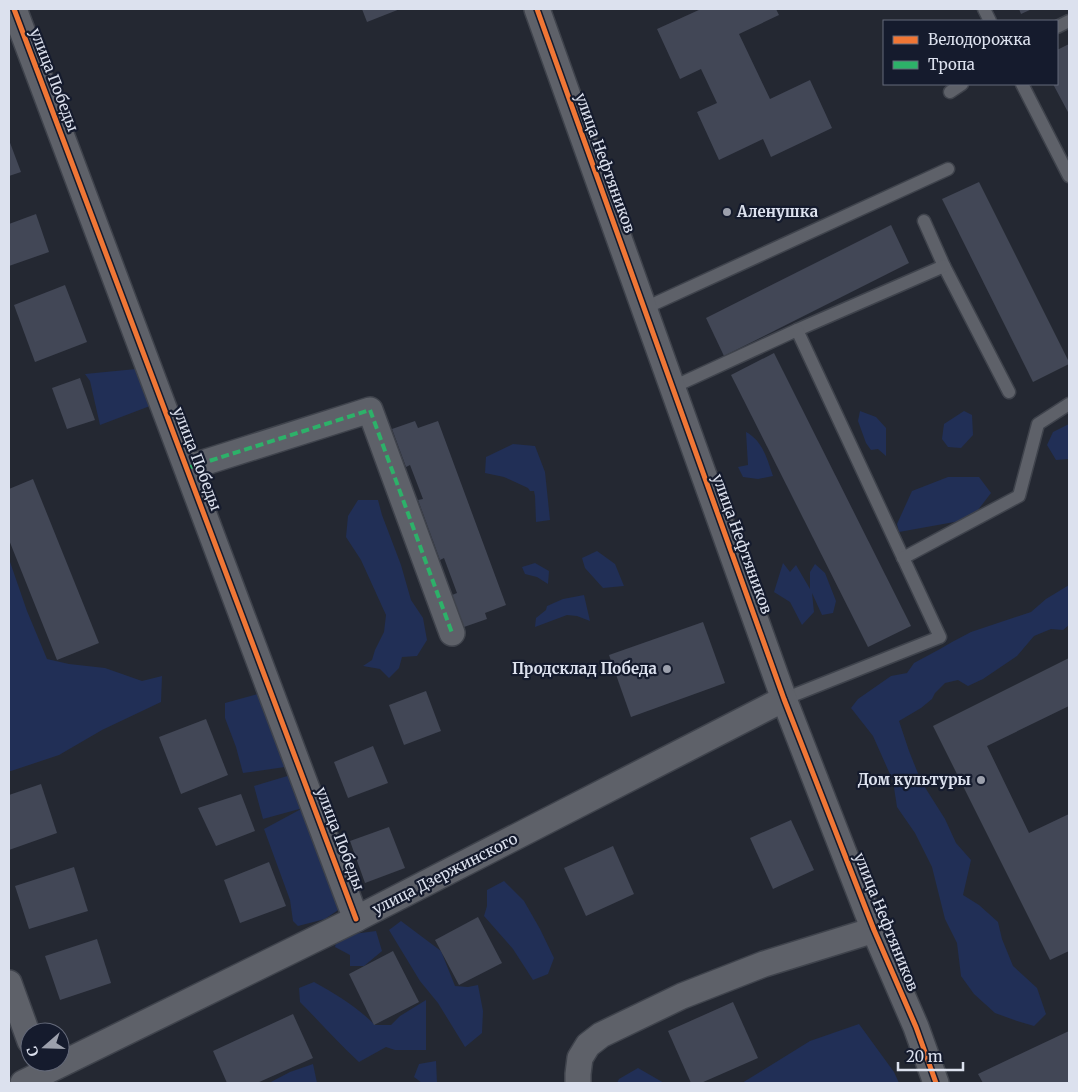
<svg xmlns="http://www.w3.org/2000/svg" width="1078" height="1092" font-family="Merriweather,serif">
<rect width="100%" height="100%" fill="#242832"/>
<g fill="#212f56">
<path d="M136 369 150 406 100 425 90 381 85 374Z"/>
<path d="M860 411 876 417 886 428V456L878 449 871 450 866 443 858 421Z"/>
<path d="M964 411 972 415 973 435 961 448 948 447 942 439 944 424Z"/>
<path d="M1069 424V459L1056 460 1047 445 1053 432Z"/>
<path d="M746 432C763 441 767 459 773 476L758 479 743 477 738 467 748 465Z"/>
<path d="M513 444 535 446 545 472 550 520 536 522 535 496 534 491H530L528 488 504 477 485 473 486 457Z"/>
<path d="M948 477H979L991 493 971 519 899 532 897 524 912 491Z"/>
<path d="M358 500H378L382 515 401 565 411 600 423 618 427 640 417 656 402 657 399 668 389 678 380 669 363 666 372 660 375 650 384 632 386 615 361 560 346 537 348 516Z"/>
<path d="M597 551 615 564 624 586 603 588 585 568 582 558Z"/>
<path d="M9 559 27 611 47 659 69 664 105 668 142 681 162 676 161 702 102 730 59 755 11 771H9Z"/>
<path d="M535 563 549 571 548 584 537 577 525 574 522 567Z"/>
<path d="M783 563 790 572 796 565 810 589V572L815 564 825 573 836 601 833 613 822 615 812 593 814 612 802 625 790 602 774 592Z"/>
<path d="M1069 585V625L1063 630 1051 629 1034 636 1017 656 983 679 968 686 958 680 945 683 935 693 932 699 921 708 899 721 909 751 921 781 945 819 956 843 971 860 963 895 979 905 998 922 1002 939 1013 966 1037 988 1046 1014 1034 1026 1017 1021 995 1013 974 994 961 976 957 943 945 919 932 867 915 833 897 807 893 781 873 736 851 708 858 699 891 676 907 673 914 663 940 649 952 642 971 632 1031 612 1046 599Z"/>
<path d="M584 595 590 621 577 616 567 615 535 627 536 618 546 610 547 606 563 599Z"/>
<path d="M265 692 292 766 243 773 236 747 225 718V703Z"/>
<path d="M294 774 344 906 325 919 298 926 293 921 290 900 264 829 303 808 263 819 254 786Z"/>
<path d="M504 881 524 901 540 929 554 958 548 974 533 980 513 949 484 916 487 906V890Z"/>
<path d="M401 921 441 951 455 986 468 987 478 985 483 1011 482 1033 465 1047 438 1003 420 981 389 930Z"/>
<path d="M376 931 382 951 364 966H350V955L335 947 338 936Z"/>
<path d="M314 982C336 994 357 1007 375 1025H391L400 1016 426 1000V1050H395L386 1047 359 1062C338 1043 320 1022 300 1002L299 988Z"/>
<path d="M859 1024 894 1072 899 1083H738H742L810 1041Z"/>
<path d="M436 1061 437 1083H422L414 1077 419 1064Z"/>
<path d="M313 1064 317 1083H269L290 1072Z"/>
<path d="M638 1068 664 1083H617L619 1079Z"/>
</g>
<g fill="#424756">
<path d="M362 9H400L367 22Z"/>
<path d="M701 9H776L779 15 739 34 770 99 810 80 832 128 771 157 763 139 719 160 697 112 717 103 701 69 680 79 657 29Z"/>
<path d="M1019 9H1032L1021 14Z"/>
<path d="M1069 44V114L1053 84H1057V50Z"/>
<path d="M9 140 21 172 9 176Z"/>
<path d="M979 182 1069 362V364L1033 382 942 199Z"/>
<path d="M36 214 49 252 9 266V224Z"/>
<path d="M891 225 909 263 724 356 706 318Z"/>
<path d="M65 285 87 342 35 362 14 305Z"/>
<path d="M774 353 911 626 868 647 731 375Z"/>
<path d="M80 378 95 420 67 429 52 388Z"/>
<path d="M415 421 418 428 438 421 506 605 485 613 487 619 464 627 452 595 457 593 444 558 440 560 418 500 423 499 410 465 406 467 392 429Z"/>
<path d="M33 479 99 643 57 660 9 540V489Z"/>
<path d="M703 622 725 683 631 717 609 655Z"/>
<path d="M1069 658V706L987 746 1029 833 1069 814V951L1050 960 933 726Z"/>
<path d="M426 691 441 731 404 745 389 705Z"/>
<path d="M206 719 228 775 181 794 159 737Z"/>
<path d="M373 746 388 783 348 798 334 762Z"/>
<path d="M41 784 57 833 9 850V795Z"/>
<path d="M241 794 255 831 216 846 198 808Z"/>
<path d="M791 820 814 870 773 889 750 838Z"/>
<path d="M389 827 405 868 365 883 350 841Z"/>
<path d="M613 846 634 894 586 916 564 868Z"/>
<path d="M269 862 286 906 240 923 224 880Z"/>
<path d="M74 867 88 911 29 929 15 886Z"/>
<path d="M478 917 502 963 459 985 435 940Z"/>
<path d="M97 939 111 983 60 1000 45 956Z"/>
<path d="M393 951 419 1002 374 1025 349 974Z"/>
<path d="M733 1002 758 1058 701 1083H691L668 1031Z"/>
<path d="M293 1014 313 1058 257 1083H227L213 1051Z"/>
<path d="M1069 1031V1083H983L978 1074Z"/>
</g>
<g fill="none" stroke-linecap="round" stroke-linejoin="round">
<defs>
<g id="lane">
<path d="M984 9 990 21"/>
<path d="M1057 27 1069 21"/>
<path d="M1022 84 1069 176"/>
<path d="M950 92 962 84"/>
<path d="M924 221 944 266 1009 392"/>
<path d="M645 308 948 169"/>
<path d="M797 330 944 266"/>
<path d="M673 387 797 330 940 637 784 699"/>
<path d="M903 558 1019 496 1038 424 1069 404"/>
</g>
<g id="street">
<path d="M14 9 356 919"/>
<path d="M537 9 784 699 874 930 916 1027 936 1083"/>
<path d="M187 468 370 410 452 633"/>
<path d="M9 983 30 1041"/>
<path d="M23 1083 356 919 784 699"/>
<path d="M578 1083V1074L580 1058 588 1045 601 1035 682 996 764 964 874 930"/>
</g>
</defs>
<use href="#lane" stroke="#3f434c" stroke-width="15"/>
<use href="#street" stroke="#3f434c" stroke-width="28"/>
<use href="#lane" stroke="#5e6169" stroke-width="12"/>
<use href="#street" stroke="#5e6169" stroke-width="25"/>
<path stroke="#2db169" stroke-width="4" stroke-dasharray="8 4" stroke-linecap="butt" d="M187 468 370 410 452 633"/>
<defs>
<g id="cycleway">
<path d="M14 9 356 919"/>
<path d="M537 9 784 699 874 930 916 1027 936 1083"/>
</g>
</defs>
<use href="#cycleway" stroke="#151b2d" stroke-width="8"/>
<use href="#cycleway" stroke="#f07635" stroke-width="5"/>
</g>
<g fill="#9ca0ac" stroke="#151b2d" stroke-width="2">
<circle cx="727" cy="212" r="5"/>
<circle cx="667" cy="669" r="5"/>
<circle cx="981" cy="780" r="5"/>
</g>
<g text-anchor="middle" stroke-width="4.5" stroke-linejoin="round" paint-order="stroke">
<g font-size="15" fill="#dce1ee" stroke="#151b2d">
<text transform="translate(54 80) rotate(69)" y="5">улица Победы</text>
<text transform="translate(605 163) rotate(70)" y="5">улица Нефтяников</text>
<text transform="translate(197 459) rotate(69)" y="5">улица Победы</text>
<text transform="translate(742 544) rotate(70)" y="5">улица Нефтяников</text>
<text transform="translate(340 839) rotate(69)" y="5">улица Победы</text>
<text transform="translate(445 874) rotate(-27)" y="5">улица Дзержинского</text>
<text transform="translate(886 922) rotate(68)" y="5">улица Нефтяников</text>
</g>
<g font-size="15" font-weight="bold" fill="#dce1ee" stroke="#151b2d" text-anchor="end">
<text x="737" y="217" text-anchor="start">Аленушка</text>
<text x="657" y="674">Продсклад Победа</text>
<text x="971" y="785">Дом культуры</text>
</g>
</g>
<rect width="1078" height="1092" fill="none" stroke="#dce1ee" stroke-width="20"/>
<rect x="883" y="20" width="175" height="65" fill="#151b2d" stroke="#656a7a"/>
<rect x="893" y="36" width="25" height="8" fill="#f07635" stroke="#656a7a"/>
<text x="928" y="45" font-size="15" fill="#dce1ee">Велодорожка</text>
<rect x="893" y="61" width="25" height="8" fill="#2db169" stroke="#656a7a"/>
<text x="928" y="70" font-size="15" fill="#dce1ee">Тропа</text>
<g transform="translate(45 1047) rotate(250)"><circle r="24" fill="#151b2d" stroke="#656a7a"/>
<path d="M0-4L9 19L0 12L-9 19Z" fill="#9ca0ac"/>
<text y="-8" font-size="14" font-weight="bold" text-anchor="middle" fill="#dce1ee">С</text>
</g>
<path d="M898 1062v8h65v-8" fill="none" stroke="#dce1ee" stroke-width="2.5"/>
<text x="906" y="1062" font-size="15" fill="#dce1ee" stroke="#151b2d" stroke-width="4" paint-order="stroke">20 m</text>
</svg>
